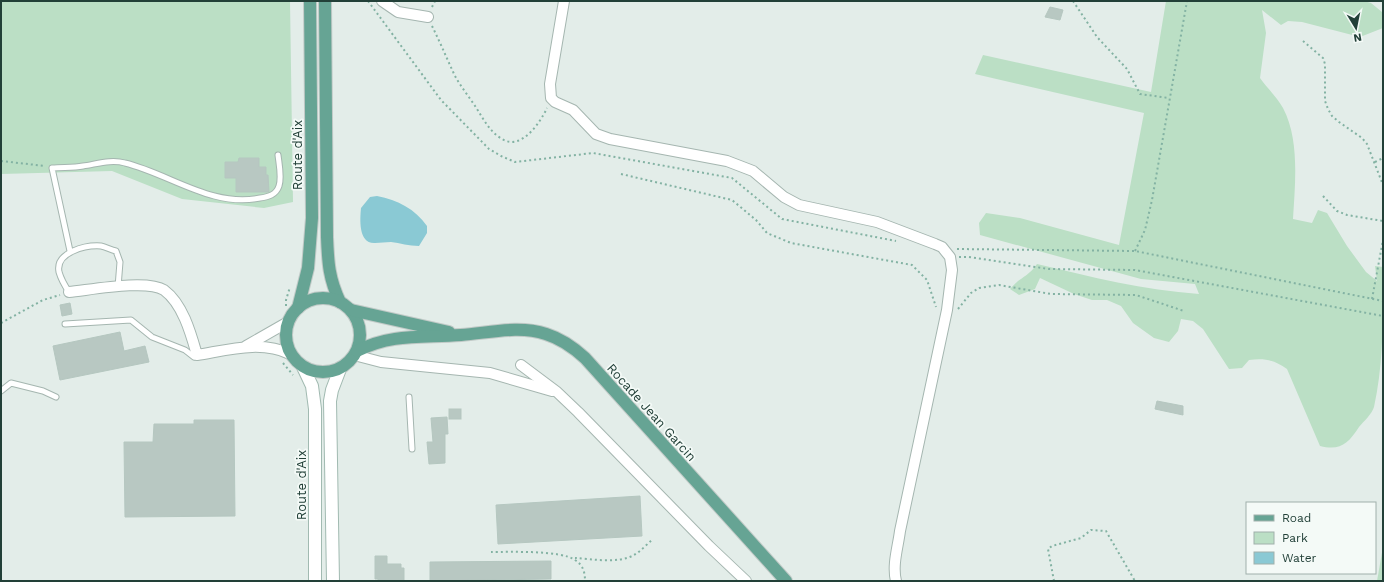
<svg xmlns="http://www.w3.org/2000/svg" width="1384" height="582" font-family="'Work Sans',sans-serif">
<rect width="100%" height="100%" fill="#e3ede9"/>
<g fill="#bbdfc5">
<path d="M1 1H290L293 202 264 208 182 199 112 171 1 174Z"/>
<path d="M1166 1H1364L1371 3 1382 12 1383 28 1360 37 1302 22 1288 21 1281 25 1262 10 1266 33 1260 78C1267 88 1277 97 1283 108 1300 140 1295 184 1293 219L1312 223 1318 210 1327 213 1347 246 1366 272 1377 281 1375 266 1383 267C1383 313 1384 362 1374 407 1372 414 1364 421 1359 427 1348 444 1340 451 1320 446L1287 369C1274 360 1265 358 1249 360L1242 368 1229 369 1203 329 1193 321 1181 319 1178 331 1169 342 1154 338 1133 323 1121 306 1107 300H1092L1074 294 1040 278 1035 289 1019 295 1010 289C1020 277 1028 277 1037 264 1091 277 1144 290 1199 294L1195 284 1141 279 980 235 979 223 986 213 1020 218 1119 245 1144 113 975 74 983 55 1151 92Z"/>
<path d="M1383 547V581H1377Z"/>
</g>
<path fill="#8ac9d4" d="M377 196C398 200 415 209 427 226V233L419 246C409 246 400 243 391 242 385 242 381 243 375 243 358 244 360 219 361 208L370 197Z"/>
<g fill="#b8c8c2" stroke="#b5c7c0">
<path d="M1050 7 1063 10 1060 20 1045 17Z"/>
<path d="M239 158H259V167H266V175H268L269 192H236V178H225V162H238Z"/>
<path d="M70 303 72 314 62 316 60 305Z"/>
<path d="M120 332 124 351 145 346 149 362 60 380 53 346Z"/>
<path d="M1157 401 1183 406V415L1155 409Z"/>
<rect x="449" y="409" width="12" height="10"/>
<path d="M447 417 448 434H445V463L429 464 427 442H433L431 418Z"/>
<path d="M194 420H234L235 516 125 517 124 442H153L154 424H194Z"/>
<path d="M640 496 642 536 498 544 496 505Z"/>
<path d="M375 556H387V564H401V568H404V581H378V579H375Z"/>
<path d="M551 561V579L430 581V562Z"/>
</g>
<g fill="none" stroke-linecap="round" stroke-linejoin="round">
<defs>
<g id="service">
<path d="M70 251 52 168C63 167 73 168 83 166 97 164 111 159 125 163 170 174 212 208 260 198 268 197 276 195 279 186 282 177 279 164 278 155"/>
<path d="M69 292C65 286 61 279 59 272 55 252 86 245 101 246 106 247 111 250 116 251L120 262 118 287"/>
<path d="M65 324 131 320 152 337 185 350 194 357"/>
<path d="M1 391 11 383 43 391 56 397"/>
<path d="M409 397 412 449"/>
</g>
<g id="minor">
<path d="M382 1 398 12 428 17"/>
<path d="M564 1 550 84 551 98 555 102 573 110 596 134 610 139 727 161 753 171 784 197 799 205 877 222 935 244 942 247 950 257 952 270 947 310 900 531C898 547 892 565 896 581"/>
<path d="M69 292C90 290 147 279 164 290 183 304 191 334 197 355 228 350 261 340 290 354"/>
<path d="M246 346 288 322"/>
<path d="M354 355 381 362 490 373 552 391"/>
<path d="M521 365 557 392 578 412 709 546 746 581"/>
</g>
<g id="secondary">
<path d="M303 367 312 386 315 409V581"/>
<path d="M333 581 330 401 332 390 340 369"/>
</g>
<g id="primary">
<path d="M325 1 327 237C328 263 329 279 340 302"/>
<circle cx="323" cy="335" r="37"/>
<path d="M298 308 308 268 312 218 310 1"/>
<path d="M351 310 449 332"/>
<path d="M357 351C392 333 423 338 461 335 489 333 519 325 546 334 562 339 573 347 585 358L786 581"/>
</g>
</defs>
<use href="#service" stroke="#a5b6b0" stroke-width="7"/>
<use href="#minor" stroke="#a5b6b0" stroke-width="12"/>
<use href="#secondary" stroke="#a1bab1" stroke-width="14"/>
<use href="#primary" stroke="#c1cac7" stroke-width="14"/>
<g stroke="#83b2a3" stroke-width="2" stroke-dasharray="2 3" stroke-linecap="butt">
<path d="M368 1 441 100 489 149 501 156 515 162 593 153 732 178 782 219 896 241"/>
<path d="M1073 1 1097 37 1127 69 1140 94 1169 98"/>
<path d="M432 7 435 1"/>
<path d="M432 26C440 42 447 59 455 76 461 87 470 98 477 109 484 120 490 132 502 139 521 151 540 123 547 108"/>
<path d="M1303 41 1323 58 1325 64V101L1328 109 1332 116 1339 122 1362 138 1367 144 1383 185"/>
<path d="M1 161 45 166"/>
<path d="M1375 162 1383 158"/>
<path d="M621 174 732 200 756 220 767 233 791 243 912 265 927 280 936 307"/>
<path d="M1323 196 1337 211 1347 215 1383 221"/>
<path d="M957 249 1135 251 1383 301"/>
<path d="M1135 251 1145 230 1152 200 1187 1"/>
<path d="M959 257H969L1049 269 1135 270 1383 316"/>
<path d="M1372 299 1383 240"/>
<path d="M286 306V300L290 287"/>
<path d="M958 309 971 293 979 288 999 285 1051 294 1136 295 1184 311"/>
<path d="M1 323 43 300 60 295"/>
<path d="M283 363 293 375"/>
<path d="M491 552C510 552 561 550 575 560 583 565 585 572 585 581"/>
<path d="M575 558C592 559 618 564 634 555 641 551 647 544 653 539"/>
<path d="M1054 581 1048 549 1052 546 1081 538 1091 530 1106 531 1135 581"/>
</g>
<use href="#service" stroke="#fff" stroke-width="5"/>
<use href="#minor" stroke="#fff" stroke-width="10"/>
<use href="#secondary" stroke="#fff" stroke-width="12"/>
<use href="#primary" stroke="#66a494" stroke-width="12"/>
</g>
<g text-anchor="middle" stroke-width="3.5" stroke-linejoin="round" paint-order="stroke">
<g font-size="13" fill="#224038" stroke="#f4faf7">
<text transform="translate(297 155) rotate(-90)" y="5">Route d'Aix</text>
<text transform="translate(652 412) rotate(48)" y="5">Rocade Jean Garcin</text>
<text transform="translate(301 485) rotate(-90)" y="5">Route d'Aix</text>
</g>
</g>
<rect width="1384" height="582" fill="none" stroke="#224038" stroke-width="4"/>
<rect x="1246" y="502" width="130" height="72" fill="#f4faf7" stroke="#a0b0ab"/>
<rect x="1254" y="515" width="20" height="6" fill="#66a494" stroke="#a0b0ab"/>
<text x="1282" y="522" font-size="12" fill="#224038">Road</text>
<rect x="1254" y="532" width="20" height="12" fill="#bbdfc5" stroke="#a0b0ab"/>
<text x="1282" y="542" font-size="12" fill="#224038">Park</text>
<rect x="1254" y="552" width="20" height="12" fill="#8ac9d4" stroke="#a0b0ab"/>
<text x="1282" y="562" font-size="12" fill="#224038">Water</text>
<g transform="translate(1356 28) rotate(170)" stroke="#f4faf7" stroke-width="3" paint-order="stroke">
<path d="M0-3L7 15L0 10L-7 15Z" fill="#224038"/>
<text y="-6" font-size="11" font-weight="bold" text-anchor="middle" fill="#224038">N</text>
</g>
</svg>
